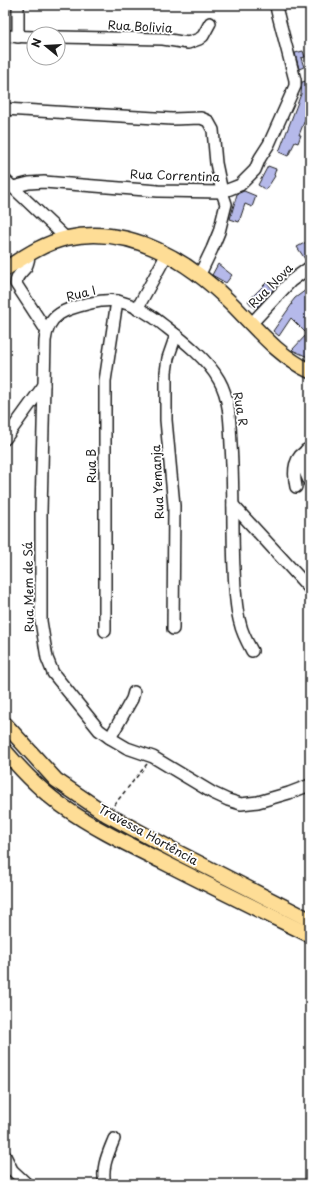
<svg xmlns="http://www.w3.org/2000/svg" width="315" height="1189" font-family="'Playpen Sans',sans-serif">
<rect width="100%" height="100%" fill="#fff"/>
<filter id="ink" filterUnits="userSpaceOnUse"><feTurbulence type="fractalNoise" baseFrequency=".025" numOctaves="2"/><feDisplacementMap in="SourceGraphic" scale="8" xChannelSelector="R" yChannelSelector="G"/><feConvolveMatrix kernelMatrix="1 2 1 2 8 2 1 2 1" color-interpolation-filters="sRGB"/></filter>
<g filter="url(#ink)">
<g fill="#b5b9ea" stroke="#1c1c1c">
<path d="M303 51 305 57 301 58 304 67 299 69 295 53Z"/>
<path d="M310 80V107L299 135H301L298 143 295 142 288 156 279 152 301 94 302 82Z"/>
<path d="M268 166 276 169 274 175 275 176 266 190 258 185Z"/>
<path d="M244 191 256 196 252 207 245 204 239 222 230 219 237 194Z"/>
<path d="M310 240V256L305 259 297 247Z"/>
<path d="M218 264 232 275 226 283 212 275Z"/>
<path d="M267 282 273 290 257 307 254 308 248 301Z"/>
<path d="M310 287V358L292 350 307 334 291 318 279 336 273 331 292 304 291 303 295 298Z"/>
</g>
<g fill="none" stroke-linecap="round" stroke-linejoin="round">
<defs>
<g id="minor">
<path d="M5 36 34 37"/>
<path d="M18 37V5"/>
<path d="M58 37 163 39 188 43 199 39 203 36 210 23"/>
<path d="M5 109 172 119 201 118 208 121 213 130 216 163 222 192 226 204 219 232 212 249 199 276"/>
<path d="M5 180 66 238"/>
<path d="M13 187 29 183 44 182 158 191 222 192 230 189 240 185 255 170 260 158 269 144 295 86V80L277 11 276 5"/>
<path d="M29 254C29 258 28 263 26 267 21 273 16 276 16 284L46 330"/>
<path d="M137 309 167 254"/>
<path d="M251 324 291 281 310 267"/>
<path d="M5 439 44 385"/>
<path d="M306 450 304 469 310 483"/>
<path d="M296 487C293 471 293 456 310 449"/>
<path d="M233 505 310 589"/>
<path d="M173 629 174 506 166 420V372L168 358 176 335"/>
<path d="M105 631V381L117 301"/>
<path d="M252 651C247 642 242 633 240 623 235 606 235 587 234 569 232 528 234 487 231 445 230 424 230 399 219 380 208 360 184 341 166 327 153 316 135 305 118 301 110 300 99 301 91 303 66 309 48 313 45 341L41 512V621L47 658 53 673 99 730 110 738 127 748 153 757 213 793 228 800 241 804 258 802 289 793 310 785"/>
<path d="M110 738 132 699 134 692"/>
<path d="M5 1156 12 1170 27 1184"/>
<path d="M105 1184C101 1168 108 1154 114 1139"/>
</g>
<g id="major">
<path d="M5 269C24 257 44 243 67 238 130 224 189 261 232 304 256 328 278 356 310 371"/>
<path d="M5 724 56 780 106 814 175 851 310 920"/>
<path d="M5 751C23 772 42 792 64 807 95 829 129 845 163 862 212 887 261 911 310 935"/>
</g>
</defs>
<use href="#minor" stroke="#1c1c1c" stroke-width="14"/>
<use href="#major" stroke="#1c1c1c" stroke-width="17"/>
<path stroke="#1c1c1c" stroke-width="1.5" stroke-dasharray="4 3" stroke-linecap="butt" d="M114 805 147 764"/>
<use href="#minor" stroke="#fff" stroke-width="11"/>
<use href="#major" stroke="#fedd96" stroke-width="14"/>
</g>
</g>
<g text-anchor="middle" stroke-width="3.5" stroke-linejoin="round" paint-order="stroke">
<g font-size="12" fill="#1c1c1c" stroke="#fff">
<text transform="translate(140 27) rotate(3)" y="4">Rua Bolivia</text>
<text transform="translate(175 176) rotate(2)" y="4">Rua Correntina</text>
<text transform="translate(271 286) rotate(-45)" y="4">Rua Nova</text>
<text transform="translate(81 294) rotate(-14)" y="4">Rua I</text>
<text transform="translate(240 409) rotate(80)" y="4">Rua R</text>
<text transform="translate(92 466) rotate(-90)" y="4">Rua B</text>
<text transform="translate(158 482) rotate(-93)" y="4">Rua Yemanja</text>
<text transform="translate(29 587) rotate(-91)" y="4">Rua Mem de Sá</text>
<text transform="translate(148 835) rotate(29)" y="4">Travessa Hortência</text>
</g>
</g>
<rect width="315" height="1189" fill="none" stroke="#fff" stroke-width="20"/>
<rect x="10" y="10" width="295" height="1169" fill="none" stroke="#1c1c1c" stroke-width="1.5" filter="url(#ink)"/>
<g transform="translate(46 46) rotate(288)"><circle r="19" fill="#ffffff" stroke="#a4a4a4"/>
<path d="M0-3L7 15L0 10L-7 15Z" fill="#1c1c1c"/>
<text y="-6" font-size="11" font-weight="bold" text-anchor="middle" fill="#1c1c1c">N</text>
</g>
</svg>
